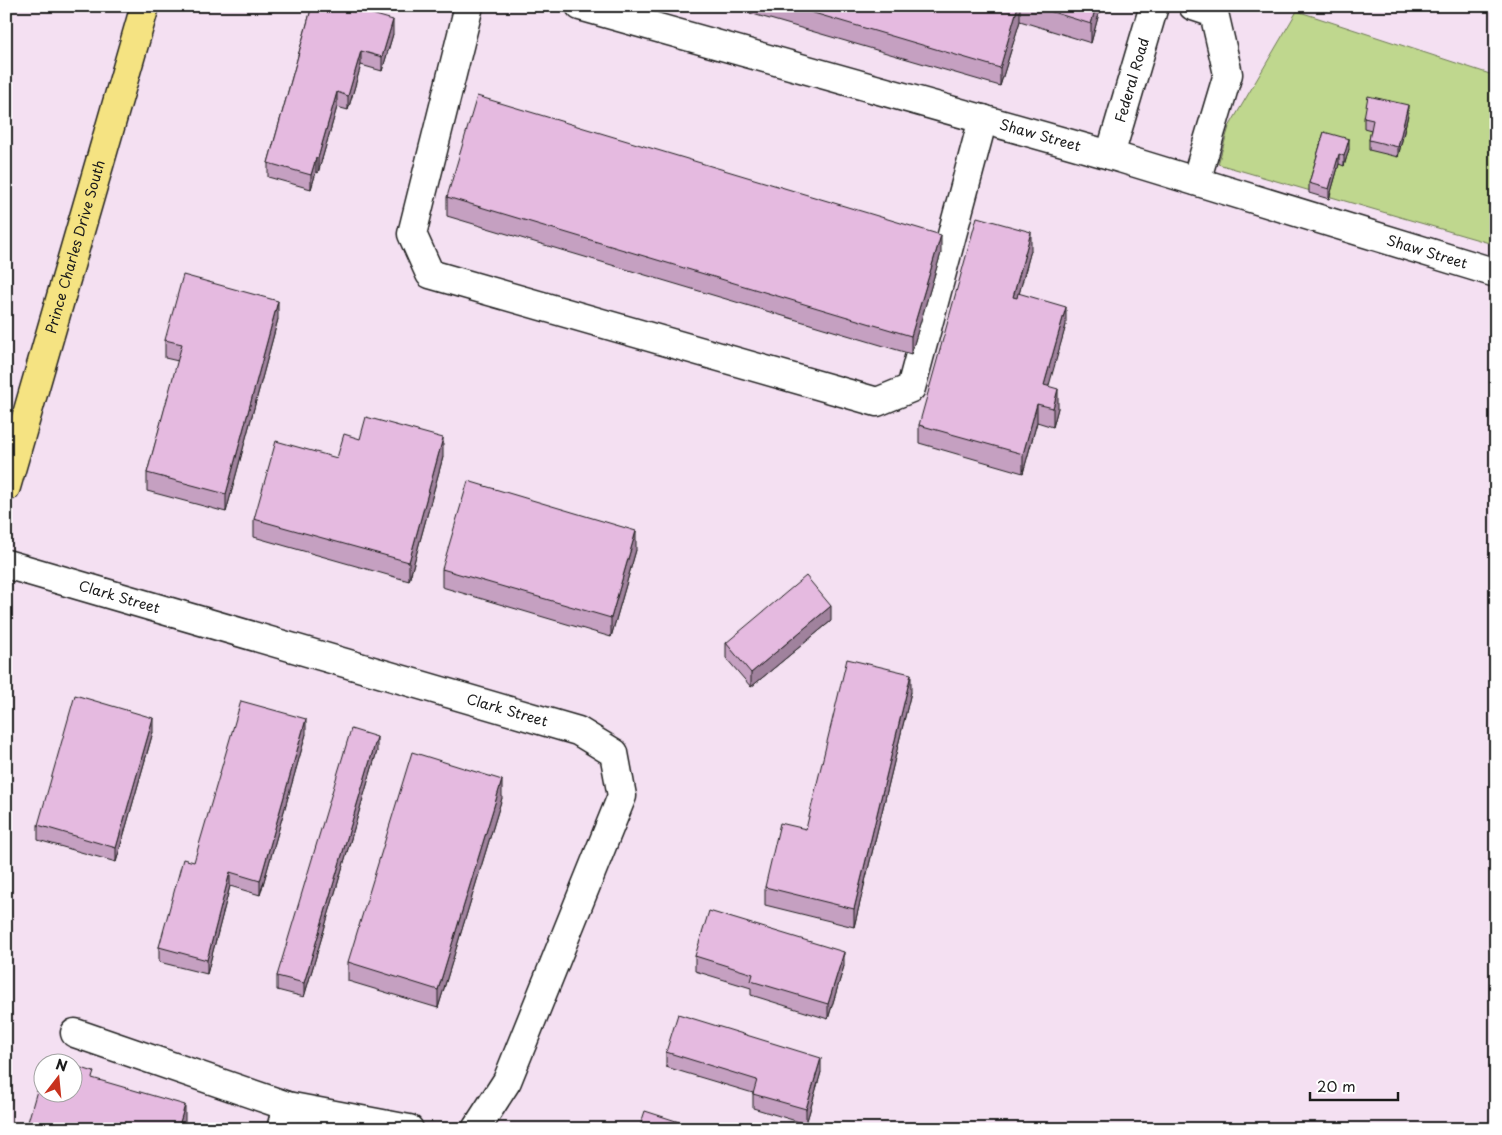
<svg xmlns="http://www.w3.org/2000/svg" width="1502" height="1135" font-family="'Playpen Sans',sans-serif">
<rect width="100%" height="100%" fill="#faf1f9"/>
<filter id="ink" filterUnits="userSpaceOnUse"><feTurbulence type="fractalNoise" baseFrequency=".02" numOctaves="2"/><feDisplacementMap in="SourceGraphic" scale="10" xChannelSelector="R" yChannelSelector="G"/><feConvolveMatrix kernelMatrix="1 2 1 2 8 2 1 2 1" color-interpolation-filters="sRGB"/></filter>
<g filter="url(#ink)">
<path fill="#f4e0f2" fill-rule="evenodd" d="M6 6H1496V1129H6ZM42 1062H72V1092H42Z"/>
<path fill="#bfd78e" stroke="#6e7a55" d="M1297 11 1496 76V245L1218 164 1229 127Z"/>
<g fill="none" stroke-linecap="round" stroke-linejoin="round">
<defs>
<g id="minor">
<path d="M469 6 412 234 430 274 877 402 911 388 983 119"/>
<path id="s1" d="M580 6 1110 155 1496 273"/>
<path d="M1193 6 1214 13 1228 74 1196 181"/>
<path id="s2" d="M1110 155 1154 6"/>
<path id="s3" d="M6 564 578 731 614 753 622 796 507 1081 476 1129"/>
<path d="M75 1033 287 1106 409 1129"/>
<path d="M281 1129 287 1106"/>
</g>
<g id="major">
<path id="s4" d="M6 487 145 6"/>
</g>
</defs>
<use href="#minor" stroke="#1c1c1c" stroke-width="31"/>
<use href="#major" stroke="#1c1c1c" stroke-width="31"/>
<use href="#minor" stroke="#fff" stroke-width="28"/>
<use href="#major" stroke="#f5e382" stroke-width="28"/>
</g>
<g fill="#c5a0c1" stroke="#1c1c1c">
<path d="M312 6 393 34 382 71 361 65 348 110 337 107 318 173 316 172 311 189 268 177V163Z"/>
<path d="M739 6H1101L1091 43 1020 21 1000 86 739 10Z"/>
<path d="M1408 115 1398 157 1369 150V140L1371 130 1364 128V118Z"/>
<path d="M1324 132 1349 149 1344 166 1339 164 1329 199 1309 193V183Z"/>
<path d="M447 197 941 253 911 354 447 216Z"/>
<path d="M1031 250 1019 294 1066 325 1048 386 1058 408 1053 427 1037 422 1023 473 919 443V425Z"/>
<path d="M278 319 226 512 147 491V473L178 361 165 358V340Z"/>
<path d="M360 439 443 457 409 581 254 537V519L337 458Z"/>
<path d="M636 550 611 637 442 587V569Z"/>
<path d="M831 621 751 687 726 658V643Z"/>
<path d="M911 692 854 927 765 905V887L806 829Z"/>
<path d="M153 732 116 862 38 840V825Z"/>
<path d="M306 734 260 895 230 886 207 974 159 962V947L194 862Z"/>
<path d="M377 751 304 997 277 990V976Z"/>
<path d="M502 798 438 1008 348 981V962Z"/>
<path d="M695 956 844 966 828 1019 751 995V988L695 971Z"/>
<path d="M666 1052 821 1072 806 1124 753 1108V1093L666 1067Z"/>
</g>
<g fill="#a0829d" stroke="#1c1c1c">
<path d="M1018 6H1020V21L1000 86V68Z"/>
<path d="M1096 6H1101L1091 43V24Z"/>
<path d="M393 20V34L382 71V57Z"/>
<path d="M361 51V65L348 110V96Z"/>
<path d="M337 92V107L318 173V158Z"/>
<path d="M1408 105V115L1398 157V147Z"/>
<path d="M1349 139V149L1344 166V156Z"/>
<path d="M1339 154V164L1329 199V189Z"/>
<path d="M316 158V172L311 189V175Z"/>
<path d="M1031 232V250L1013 316V297Z"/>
<path d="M941 235V253L911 354V336Z"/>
<path d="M278 301V319L226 512V494Z"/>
<path d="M1066 307V325L1044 403V385Z"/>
<path d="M1058 389V408L1053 427V408Z"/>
<path d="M1037 404V422L1023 473V454Z"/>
<path d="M443 438V457L409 581V562Z"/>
<path d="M636 531V550L611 637V618Z"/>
<path d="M831 606V621L751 687V673Z"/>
<path d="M911 674V692L854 927V909Z"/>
<path d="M153 718V732L116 862V848Z"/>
<path d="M306 719V734L260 895V881Z"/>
<path d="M377 737V751L304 997V983Z"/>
<path d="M502 780V798L438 1008V990Z"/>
<path d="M230 872V886L207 974V960Z"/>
<path d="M844 952V966L828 1019V1004Z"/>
<path d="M821 1058V1072L806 1124V1109Z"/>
<path d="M185 1105V1124L183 1129H178Z"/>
</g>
<g fill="#e5bae0" stroke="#1c1c1c">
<path d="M312 6H344L393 20 382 57 361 51 348 96 337 92 318 158H316L311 175 268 163Z"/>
<path d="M790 6H1018L1000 68Z"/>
<path d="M1033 6H1096L1091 24Z"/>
<path d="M477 96 941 235 911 336 447 197Z"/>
<path d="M1368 96 1408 105 1398 147 1369 140 1373 120 1364 118Z"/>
<path d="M1324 132 1349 139 1344 156 1339 154 1329 189 1309 183Z"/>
<path d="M977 217 1031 232 1013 297 1017 298 1018 293 1066 307 1044 385 1058 389 1053 408 1037 404 1023 454 919 425Z"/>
<path d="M183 275 278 301 226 494 147 473 182 344 165 340Z"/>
<path d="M366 417 443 438 409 562 254 519 276 441 337 458 344 434 360 439Z"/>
<path d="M468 481 636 531 611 618 442 569Z"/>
<path d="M806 576 831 606 751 673 726 643Z"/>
<path d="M847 659 911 674 854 909 765 887 780 823 806 829Z"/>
<path d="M75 695 153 718 116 848 38 825Z"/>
<path d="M241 701 306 719 260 881 230 872 207 960 159 947 183 859 194 862Z"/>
<path d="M351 729 377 737 304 983 277 976Z"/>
<path d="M412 752 502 780 438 990 348 962Z"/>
<path d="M709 911 844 952 828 1004 751 981 753 974 695 956Z"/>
<path d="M678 1014 821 1058 806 1109 753 1094 757 1080 666 1052Z"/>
<path d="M47 1058 63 1062H46Z"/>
<path d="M72 1065 94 1072 92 1078 185 1105 178 1129H26L42 1073V1092H72Z"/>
<path d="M645 1111 701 1129H639Z"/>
</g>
</g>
<g text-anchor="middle" stroke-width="5" stroke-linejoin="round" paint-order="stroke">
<g font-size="14" fill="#1c1c1c" stroke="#fff">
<text dy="5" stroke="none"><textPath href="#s2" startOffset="78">Federal Road</textPath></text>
<text dy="5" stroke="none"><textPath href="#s1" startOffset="478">Shaw Street</textPath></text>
<text dy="5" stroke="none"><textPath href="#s4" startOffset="250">Prince Charles Drive South</textPath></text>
<text dy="5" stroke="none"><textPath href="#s1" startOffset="882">Shaw Street</textPath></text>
<text dy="5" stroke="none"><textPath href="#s3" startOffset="118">Clark Street</textPath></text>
<text dy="5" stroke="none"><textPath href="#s3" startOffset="522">Clark Street</textPath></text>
</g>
</g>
<rect width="1502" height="1135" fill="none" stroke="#fff" stroke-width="25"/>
<rect x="12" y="12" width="1477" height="1110" fill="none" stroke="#1c1c1c" stroke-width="2" filter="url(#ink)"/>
<g transform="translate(58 1078) rotate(16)"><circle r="24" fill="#ffffff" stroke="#a4a4a4"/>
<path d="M0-4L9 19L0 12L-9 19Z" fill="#c8321e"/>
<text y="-8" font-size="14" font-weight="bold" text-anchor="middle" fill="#1c1c1c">N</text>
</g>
<path d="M1310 1092v8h88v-8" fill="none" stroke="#1c1c1c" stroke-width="2.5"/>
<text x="1317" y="1092" font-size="15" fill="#1c1c1c" stroke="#ffffff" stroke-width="4" paint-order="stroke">20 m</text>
</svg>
